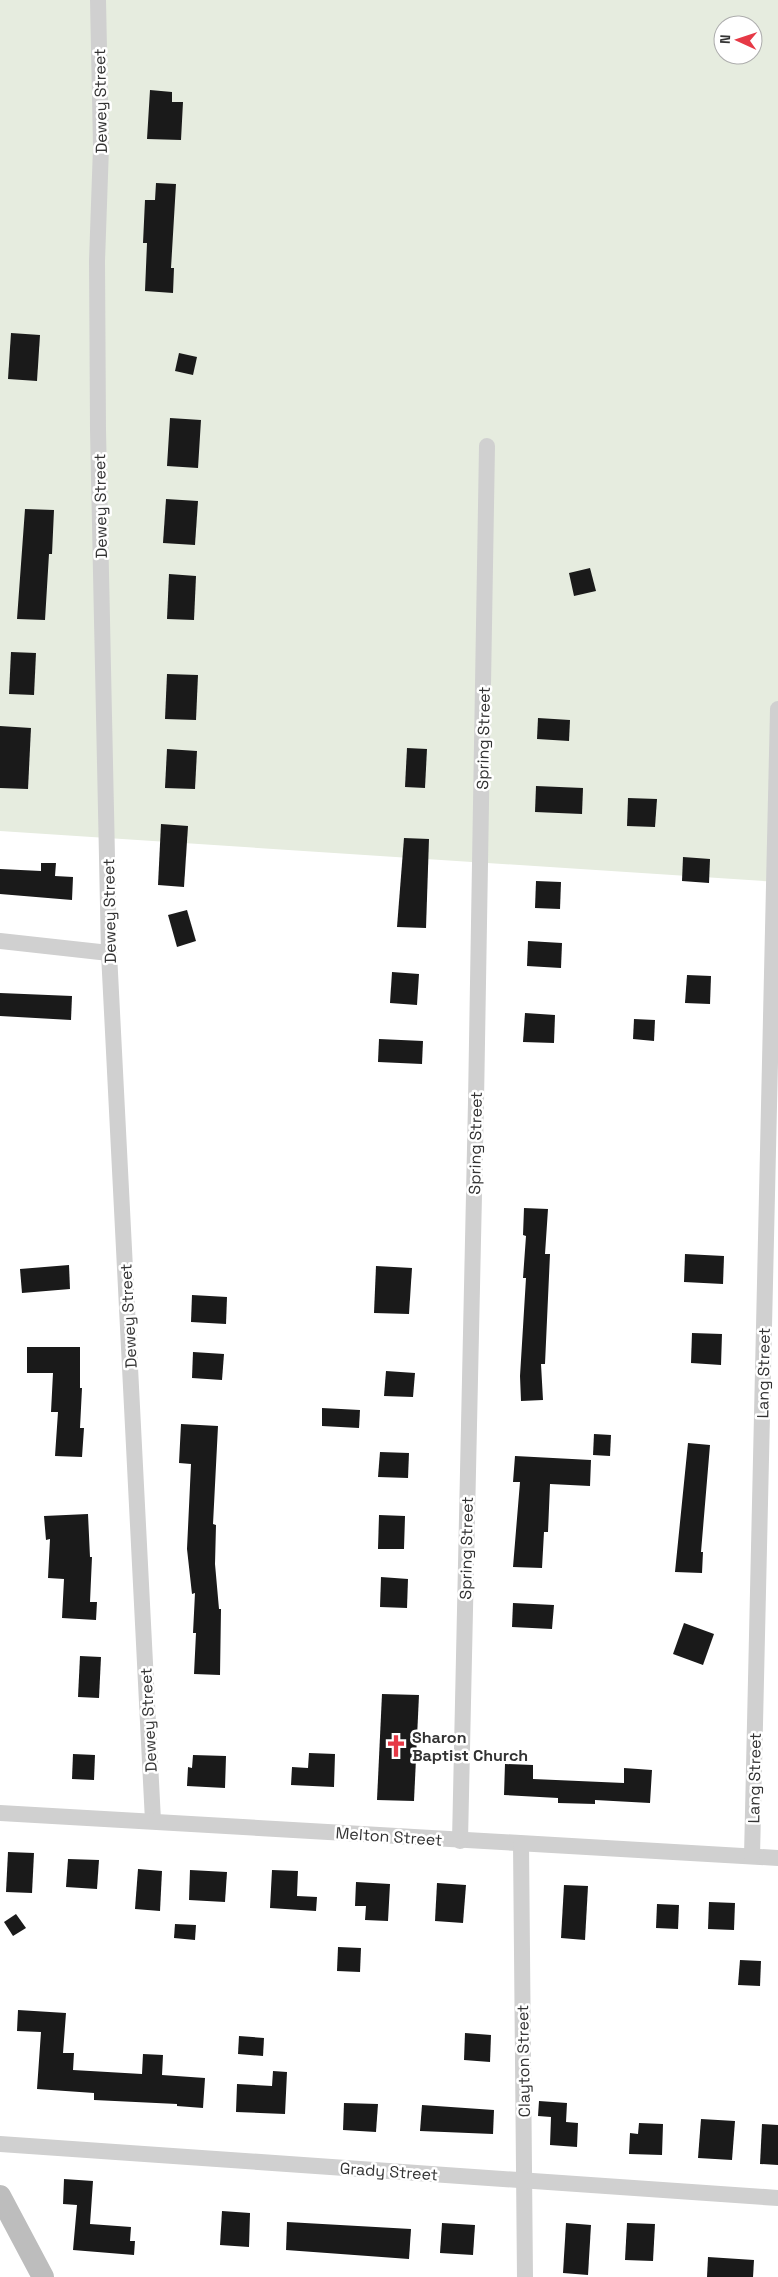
<svg xmlns="http://www.w3.org/2000/svg" width="778" height="2277" font-family="'Space Grotesk',sans-serif">
<rect width="100%" height="100%" fill="#fff"/>
<path fill="#e6ecdf" fill-rule="evenodd" d="M0 0H778V882L0 831ZM723 25H753V55H723Z"/>
<g fill="#1a1a1a">
<path d="M150 90 172 92V102H183L181 140 147 139Z"/>
<path d="M156 183 176 184 171 268H174L173 293 145 291 147 243H143L145 200H155Z"/>
<path d="M11 333 40 335 37 381 8 379Z"/>
<path d="M179 353 197 357 193 375 175 371Z"/>
<path d="M170 418 201 420 198 468 167 466Z"/>
<path d="M166 499 198 501 195 545 163 543Z"/>
<path d="M25 509 54 510 52 554H49L45 620 17 619Z"/>
<path d="M590 568 596 591 574 596 569 573Z"/>
<path d="M169 574 196 576 194 620 167 619Z"/>
<path d="M11 652 36 653 34 695 9 694Z"/>
<path d="M167 674 198 675 196 720 165 719Z"/>
<path d="M538 718 570 720 569 741 537 739Z"/>
<path d="M0 726 31 728 28 789 0 788Z"/>
<path d="M407 748 427 749 425 788 405 787Z"/>
<path d="M167 749 197 751 195 789 165 788Z"/>
<path d="M536 786 583 788 582 814 535 812Z"/>
<path d="M628 798 657 799 655 827 627 826Z"/>
<path d="M161 824 188 826 184 887 158 885Z"/>
<path d="M404 838 429 839 426 928 397 927Z"/>
<path d="M683 857 710 859 709 883 682 881Z"/>
<path d="M41 863H56L55 876 73 877 72 900 0 894V869L41 871Z"/>
<path d="M536 881 561 882 560 909 535 908Z"/>
<path d="M187 910 196 941 177 947 168 915Z"/>
<path d="M528 941 562 943 561 968 527 966Z"/>
<path d="M392 972 419 974 417 1005 390 1003Z"/>
<path d="M687 975 711 976 710 1004 685 1003Z"/>
<path d="M0 993 72 996 71 1020 0 1016Z"/>
<path d="M525 1013 555 1015 554 1043 523 1042Z"/>
<path d="M634 1019 655 1020 654 1041 633 1039Z"/>
<path d="M379 1039 423 1041 422 1064 378 1062Z"/>
<path d="M524 1208 548 1209 545 1254H550L545 1364H541L543 1400 521 1401 520 1376 526 1278H523L526 1236 523 1235Z"/>
<path d="M685 1254 724 1256 723 1284 684 1282Z"/>
<path d="M69 1265 70 1289 22 1293 20 1269Z"/>
<path d="M376 1266 412 1268 409 1314 374 1313Z"/>
<path d="M192 1295 227 1297 226 1324 191 1322Z"/>
<path d="M692 1333 722 1334 721 1365 691 1363Z"/>
<path d="M27 1347H80V1388H82L80 1428H84L82 1457 55 1456 58 1412H51L53 1373H27Z"/>
<path d="M193 1352 224 1354 222 1380 192 1378Z"/>
<path d="M386 1371 415 1373 413 1397 384 1396Z"/>
<path d="M322 1408 360 1410 359 1428 322 1426Z"/>
<path d="M181 1424 218 1426 213 1524 216 1525 215 1564 219 1609H221L220 1675 194 1674 196 1633H193L195 1593 192 1594 187 1549 191 1464 179 1463Z"/>
<path d="M594 1434 611 1435 610 1456 593 1455Z"/>
<path d="M688 1443 710 1445 701 1552H703L702 1573 675 1572Z"/>
<path d="M380 1452 409 1453 408 1478 378 1477Z"/>
<path d="M515 1456 591 1460 590 1486 550 1484 548 1532H544L542 1568 513 1567 520 1482H513Z"/>
<path d="M88 1514 90 1557H92L90 1602H97L96 1620 62 1618 64 1579 48 1578 50 1539 46 1540 44 1516Z"/>
<path d="M379 1515 405 1516 404 1549H378Z"/>
<path d="M381 1577 408 1579 407 1608 380 1607Z"/>
<path d="M513 1603 554 1605 552 1629 512 1627Z"/>
<path d="M684 1623 714 1634 703 1665 673 1654Z"/>
<path d="M80 1656 101 1657 99 1698 78 1697Z"/>
<path d="M382 1694 419 1695 414 1801 377 1800Z"/>
<path d="M309 1753 335 1754 334 1787 291 1785 292 1767 308 1768Z"/>
<path d="M73 1754 95 1755 94 1780 72 1779Z"/>
<path d="M193 1755 226 1756 225 1788 187 1786 188 1767 192 1768Z"/>
<path d="M505 1764 533 1765V1779L624 1783V1768L652 1770 650 1803 595 1800V1804L558 1803V1798L504 1795Z"/>
<path d="M8 1852 34 1853 32 1893 6 1892Z"/>
<path d="M68 1859 99 1860 97 1889 66 1887Z"/>
<path d="M138 1869 162 1871 160 1911 135 1909Z"/>
<path d="M190 1870 227 1872 225 1902 189 1900Z"/>
<path d="M272 1870 298 1871 297 1896 317 1897 316 1911 270 1908Z"/>
<path d="M356 1882 390 1884 388 1921 365 1920 366 1906H355Z"/>
<path d="M437 1883 466 1885 463 1923 435 1921Z"/>
<path d="M564 1885 588 1886 585 1940 561 1938Z"/>
<path d="M709 1902 735 1903 734 1930 708 1929Z"/>
<path d="M657 1904 679 1905 678 1929 656 1928Z"/>
<path d="M16 1914 26 1928 13 1936 4 1922Z"/>
<path d="M175 1924 196 1925 195 1940 174 1938Z"/>
<path d="M338 1947 361 1948 360 1972 337 1971Z"/>
<path d="M740 1960 761 1961 760 1986 738 1985Z"/>
<path d="M18 2010 66 2013 63 2053H74L73 2070 142 2074 143 2054 163 2055 162 2075 205 2078 203 2108 177 2106V2104L94 2100V2093L37 2089 41 2032 17 2031Z"/>
<path d="M465 2033 491 2035 490 2062 464 2060Z"/>
<path d="M239 2036 264 2038 263 2056 238 2054Z"/>
<path d="M273 2071 287 2072 285 2114 236 2112 237 2084 272 2086Z"/>
<path d="M539 2101 567 2103 566 2122 578 2123 577 2147 550 2145 551 2117 538 2116Z"/>
<path d="M344 2103 378 2104 376 2132 343 2130Z"/>
<path d="M422 2105 494 2110 493 2134 420 2131Z"/>
<path d="M701 2119 735 2121 732 2160 698 2158Z"/>
<path d="M639 2123 663 2124 662 2155 629 2154 630 2133 638 2134Z"/>
<path d="M762 2124 778 2125V2165L760 2164Z"/>
<path d="M64 2179 93 2181 90 2224 131 2227 130 2241H135L134 2255 73 2250 77 2205 63 2204Z"/>
<path d="M222 2211 250 2213 249 2247 220 2245Z"/>
<path d="M287 2222 411 2229 409 2259 286 2250Z"/>
<path d="M442 2223 475 2225 473 2255 440 2253Z"/>
<path d="M566 2223 591 2225 588 2275 563 2273Z"/>
<path d="M627 2223 655 2224 653 2261 625 2260Z"/>
<path d="M708 2257 754 2260 753 2277H707Z"/>
</g>
<g fill="none" stroke-linecap="round" stroke-linejoin="round">
<g stroke="#d0d0d0" stroke-width="16">
<path d="M98 0 101 147 97 261 98 430 109 953 153 1821"/>
<path d="M0 941 109 953"/>
<path d="M0 1813 778 1858"/>
<path d="M460 1841 476 1102 487 446"/>
<path d="M521 1844 525 2277"/>
<path d="M752 1856 778 709"/>
<path d="M0 2144 778 2198"/>
</g>
<path stroke="#bdbdbd" stroke-width="22" d="M0 2196 43 2277"/>
</g>
<defs>
<symbol id="church-bare" viewBox="-9 -9 18 18"><path d="M-1.2-6h2.4v3.5h3.3v2.4h-3.3V6h-2.4V-.1h-3.3v-2.4h3.3Z" fill="#e63946" stroke="#fff" stroke-width="2.5" paint-order="stroke"/></symbol>
</defs>
<g fill-rule="evenodd">
<use href="#church-bare" x="380" y="1730" width="32" height="32"/>
</g>
<g text-anchor="middle" stroke-width="5" stroke-linejoin="round" paint-order="stroke">
<g font-size="16" fill="#333" stroke="#fff">
<text transform="translate(100 101) rotate(-91)" y="6">Dewey Street</text>
<text transform="translate(100 506) rotate(-91)" y="6">Dewey Street</text>
<text transform="translate(483 738) rotate(-89)" y="6">Spring Street</text>
<text transform="translate(109 911) rotate(-91)" y="6">Dewey Street</text>
<text transform="translate(475 1143) rotate(-89)" y="6">Spring Street</text>
<text transform="translate(128 1316) rotate(-93)" y="6">Dewey Street</text>
<text transform="translate(763 1373) rotate(-89)" y="6">Lang Street</text>
<text transform="translate(466 1548) rotate(-89)" y="6">Spring Street</text>
<text transform="translate(148 1720) rotate(-93)" y="6">Dewey Street</text>
<text transform="translate(754 1778) rotate(-89)" y="6">Lang Street</text>
<text transform="translate(389 1836) rotate(4)" y="6">Melton Street</text>
<text transform="translate(523 2061) rotate(-91)" y="6">Clayton Street</text>
<text transform="translate(389 2171) rotate(4)" y="6">Grady Street</text>
</g>
<g font-size="16" font-weight="bold" fill="#333" stroke="#fff" text-anchor="start">
<text x="412" y="1743">Sharon<tspan x="412" dy="18">Baptist Church</tspan></text>
</g>
</g>
<g transform="translate(738 40) rotate(273)"><circle r="24" fill="#ffffff" stroke="#adadad"/>
<path d="M0-4L9 19L0 12L-9 19Z" fill="#e63946"/>
<text y="-8" font-size="14" font-weight="bold" text-anchor="middle" fill="#333333">N</text>
</g>
</svg>
